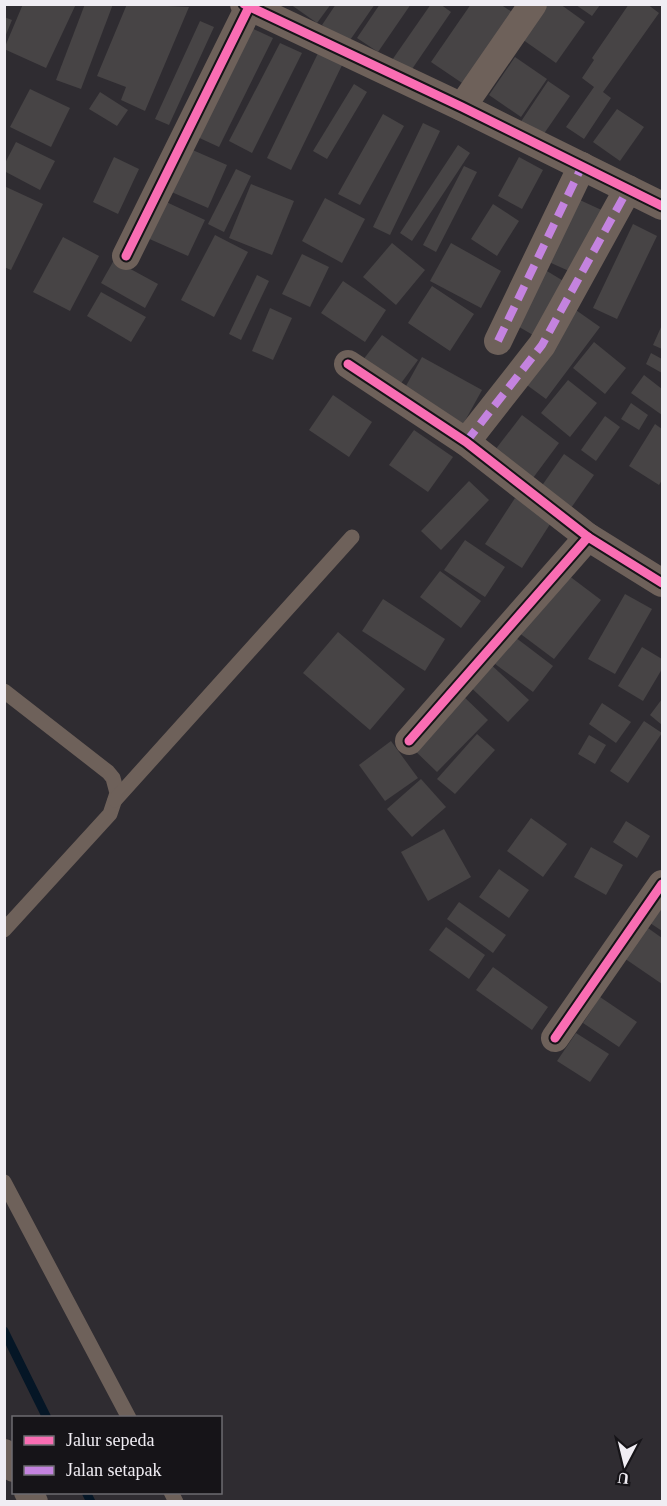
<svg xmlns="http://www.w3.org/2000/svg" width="667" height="1506" font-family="Georgia,serif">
<rect width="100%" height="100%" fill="#2f2c31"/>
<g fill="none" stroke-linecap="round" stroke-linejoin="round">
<g stroke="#051626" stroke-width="9">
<path d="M4 1331 47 1418"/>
<path d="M86 1492 91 1502"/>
</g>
</g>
<g fill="#474445">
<path d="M23 4H76L46 68 4 49Z"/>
<path d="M85 4H113L81 89 56 80Z"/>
<path d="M127 4 189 7 145 111 121 100 126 87 97 76Z"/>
<path d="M290 4H331L317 23Z"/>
<path d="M336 4H375L348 43 322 25Z"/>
<path d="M380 4H411L378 52 357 38Z"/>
<path d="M431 4H440L451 12 408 75 390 63Z"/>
<path d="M471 4H500L515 14 465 85 431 62Z"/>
<path d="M542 4H560L585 22 556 63 519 37Z"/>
<path d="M629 4H647L659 13 603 92 611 98 584 139 566 127 594 87 582 78 594 60 592 58Z"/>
<path d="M576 5H600L592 16Z"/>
<path d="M4 17 12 20 5 37H4Z"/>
<path d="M200 21 214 27 169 125 155 119Z"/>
<path d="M247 26 273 38 219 147 193 135Z"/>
<path d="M280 43 302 53 252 153 229 141Z"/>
<path d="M322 45 346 57 291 170 267 158Z"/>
<path d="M515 57 547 79 521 117 489 95Z"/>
<path d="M548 81 570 96 541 138 520 123Z"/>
<path d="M354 84 367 92 327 159 313 151Z"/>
<path d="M30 89 70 108 51 147 10 127Z"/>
<path d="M100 92 128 110 117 126 89 109Z"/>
<path d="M617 109 644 127 620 161 593 142Z"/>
<path d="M383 114 404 126 360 205 338 194Z"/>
<path d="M423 123 440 131 390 235 373 227Z"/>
<path d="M16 142 55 161 40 190 4 171V165Z"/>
<path d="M458 145 470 153 412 241 400 233Z"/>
<path d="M188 148 227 165 208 208 167 190Z"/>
<path d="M114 157 139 169 118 214 93 202Z"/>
<path d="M519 157 543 170 522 209 498 196Z"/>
<path d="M464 166 477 172 436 252 423 245Z"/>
<path d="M236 169 251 176 224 232 208 224Z"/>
<path d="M251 184 294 201 272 255 229 238Z"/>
<path d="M4 186 43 204 11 270 4 267Z"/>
<path d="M569 195 608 213 580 276 540 258Z"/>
<path d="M325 198 365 219 342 263 302 241Z"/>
<path d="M162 200 205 220 188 256 145 237Z"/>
<path d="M493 204 519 221 497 256 471 239Z"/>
<path d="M633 224 657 236 617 319 593 308Z"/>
<path d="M215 235 248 252 214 317 181 300Z"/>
<path d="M63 237 99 256 70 311 33 292Z"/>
<path d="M392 243 425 270 396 305 363 277Z"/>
<path d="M451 243 501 271 481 308 430 281Z"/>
<path d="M302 254 329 267 310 307 282 294Z"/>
<path d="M114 260 158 284 145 308 101 283Z"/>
<path d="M542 268 570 285 538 338 509 321Z"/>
<path d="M257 275 269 281 241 340 229 334Z"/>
<path d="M343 281 386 310 365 342 321 313Z"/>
<path d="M432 286 474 314 450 351 408 323Z"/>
<path d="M101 292 146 317 131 342 87 316Z"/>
<path d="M270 308 292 318 273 360 252 351Z"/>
<path d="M573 308 600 327 546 399 520 380Z"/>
<path d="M662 325V349L653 345Z"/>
<path d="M382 335 418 360 399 386 363 360Z"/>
<path d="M594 342 626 368 605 394 573 368Z"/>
<path d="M651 353 662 359V373L646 364Z"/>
<path d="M422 357 482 390 461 428 401 395Z"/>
<path d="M644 375 662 389V415L631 393Z"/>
<path d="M568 380 597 403 570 437 541 413Z"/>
<path d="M333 395 372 422 349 457 309 430Z"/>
<path d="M631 403 648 415 639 430 621 419Z"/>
<path d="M522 415 559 443 533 478 495 450Z"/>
<path d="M605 416 620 427 596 461 581 450Z"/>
<path d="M655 424 662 429V480L659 485 629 466Z"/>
<path d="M414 430 453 457 428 492 389 465Z"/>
<path d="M564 454 594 475 571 508 541 487Z"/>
<path d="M469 481 489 500 441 550 421 531Z"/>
<path d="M515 498 552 521 522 568 485 544Z"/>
<path d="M465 540 505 567 485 597 444 570Z"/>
<path d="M440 571 481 601 461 628 420 597Z"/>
<path d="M564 572 601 600 554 659 518 632Z"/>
<path d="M625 594 652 609 615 674 588 659Z"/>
<path d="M383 599 445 639 425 671 362 631Z"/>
<path d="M507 631 553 666 533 692 487 658Z"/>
<path d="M338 632 405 689 370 730 303 673Z"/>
<path d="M642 647 662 659V669L643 701 618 686Z"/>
<path d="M487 661 529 700 508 722 466 683Z"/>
<path d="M460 693 488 720 437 772 409 745Z"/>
<path d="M662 699V725L650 715Z"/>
<path d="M602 703 631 722 616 743 589 724Z"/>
<path d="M644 721 662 733 628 783 610 771Z"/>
<path d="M477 734 495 750 455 794 437 779Z"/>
<path d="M589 735 606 745 595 764 578 754Z"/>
<path d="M391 741 418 778 385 801 359 765Z"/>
<path d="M421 779 446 807 412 837 387 809Z"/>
<path d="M531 818 567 844 543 877 507 851Z"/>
<path d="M626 821 650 836 637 858 613 842Z"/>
<path d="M444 829 471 877 428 901 401 852Z"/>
<path d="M591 847 623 865 606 895 574 877Z"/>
<path d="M499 869 529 890 509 918 479 897Z"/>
<path d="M662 890V931L644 919Z"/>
<path d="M459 902 506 935 493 953 447 919Z"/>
<path d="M645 926 662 938V984L624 958Z"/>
<path d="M446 927 485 955 469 979 429 950Z"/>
<path d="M493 967 548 1007 532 1030 476 990Z"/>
<path d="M600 997 637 1022 619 1047 583 1023Z"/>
<path d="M576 1033 609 1054 590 1082 557 1061Z"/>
</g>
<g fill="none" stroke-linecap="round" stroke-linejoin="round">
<g stroke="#6e615a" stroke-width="15">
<path d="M4 691 108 772 113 778 117 793 110 814 4 930"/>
<path d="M115 800 352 537"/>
<path d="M4 1182 129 1418"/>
<path d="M171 1492 176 1502"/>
</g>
<g stroke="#6e615a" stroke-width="28">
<path d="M244 4 462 107 662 206"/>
<path d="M462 107 533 4"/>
<path d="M126 256 249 7"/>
<path d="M498 341 582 166"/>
<path d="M348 364 466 442 588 537 662 583"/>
<path d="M466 442 542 345 628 189"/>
<path d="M409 741 588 537"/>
<path d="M555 1038 662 884"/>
<path d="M4 1453 14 1468"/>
<path d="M28 1492 34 1502"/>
</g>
<g stroke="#c483df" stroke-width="8" stroke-dasharray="15 8" stroke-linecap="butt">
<path d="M498 341 582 166"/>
<path d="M466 442 542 345 628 189"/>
</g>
<defs>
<g id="cycleway">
<path d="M244 4 462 107 662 206"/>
<path d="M126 256 249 7"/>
<path d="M348 364 466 442 588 537 662 583"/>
<path d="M409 741 588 537"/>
<path d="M555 1038 662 884"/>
</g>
</defs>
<use href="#cycleway" stroke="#161418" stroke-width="13"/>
<use href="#cycleway" stroke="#f96db3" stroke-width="9"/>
</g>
<rect width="667" height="1506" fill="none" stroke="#f0edf3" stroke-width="12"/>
<rect x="12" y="1416" width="210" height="78" fill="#161418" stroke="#6d6b70" stroke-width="1.5"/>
<rect x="24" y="1436" width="30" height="9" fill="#f96db3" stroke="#6d6b70" stroke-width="1.5"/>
<text x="66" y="1446" font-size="18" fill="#f0edf3">Jalur sepeda</text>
<rect x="24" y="1466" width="30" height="9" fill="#c483df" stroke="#6d6b70" stroke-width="1.5"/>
<text x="66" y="1476" font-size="18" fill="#f0edf3">Jalan setapak</text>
<g transform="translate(625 1464) rotate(187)" stroke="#161418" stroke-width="4.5" paint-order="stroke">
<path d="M0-4.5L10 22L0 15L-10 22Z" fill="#f0edf3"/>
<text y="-9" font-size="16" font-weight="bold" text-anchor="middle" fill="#f0edf3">U</text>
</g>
</svg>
